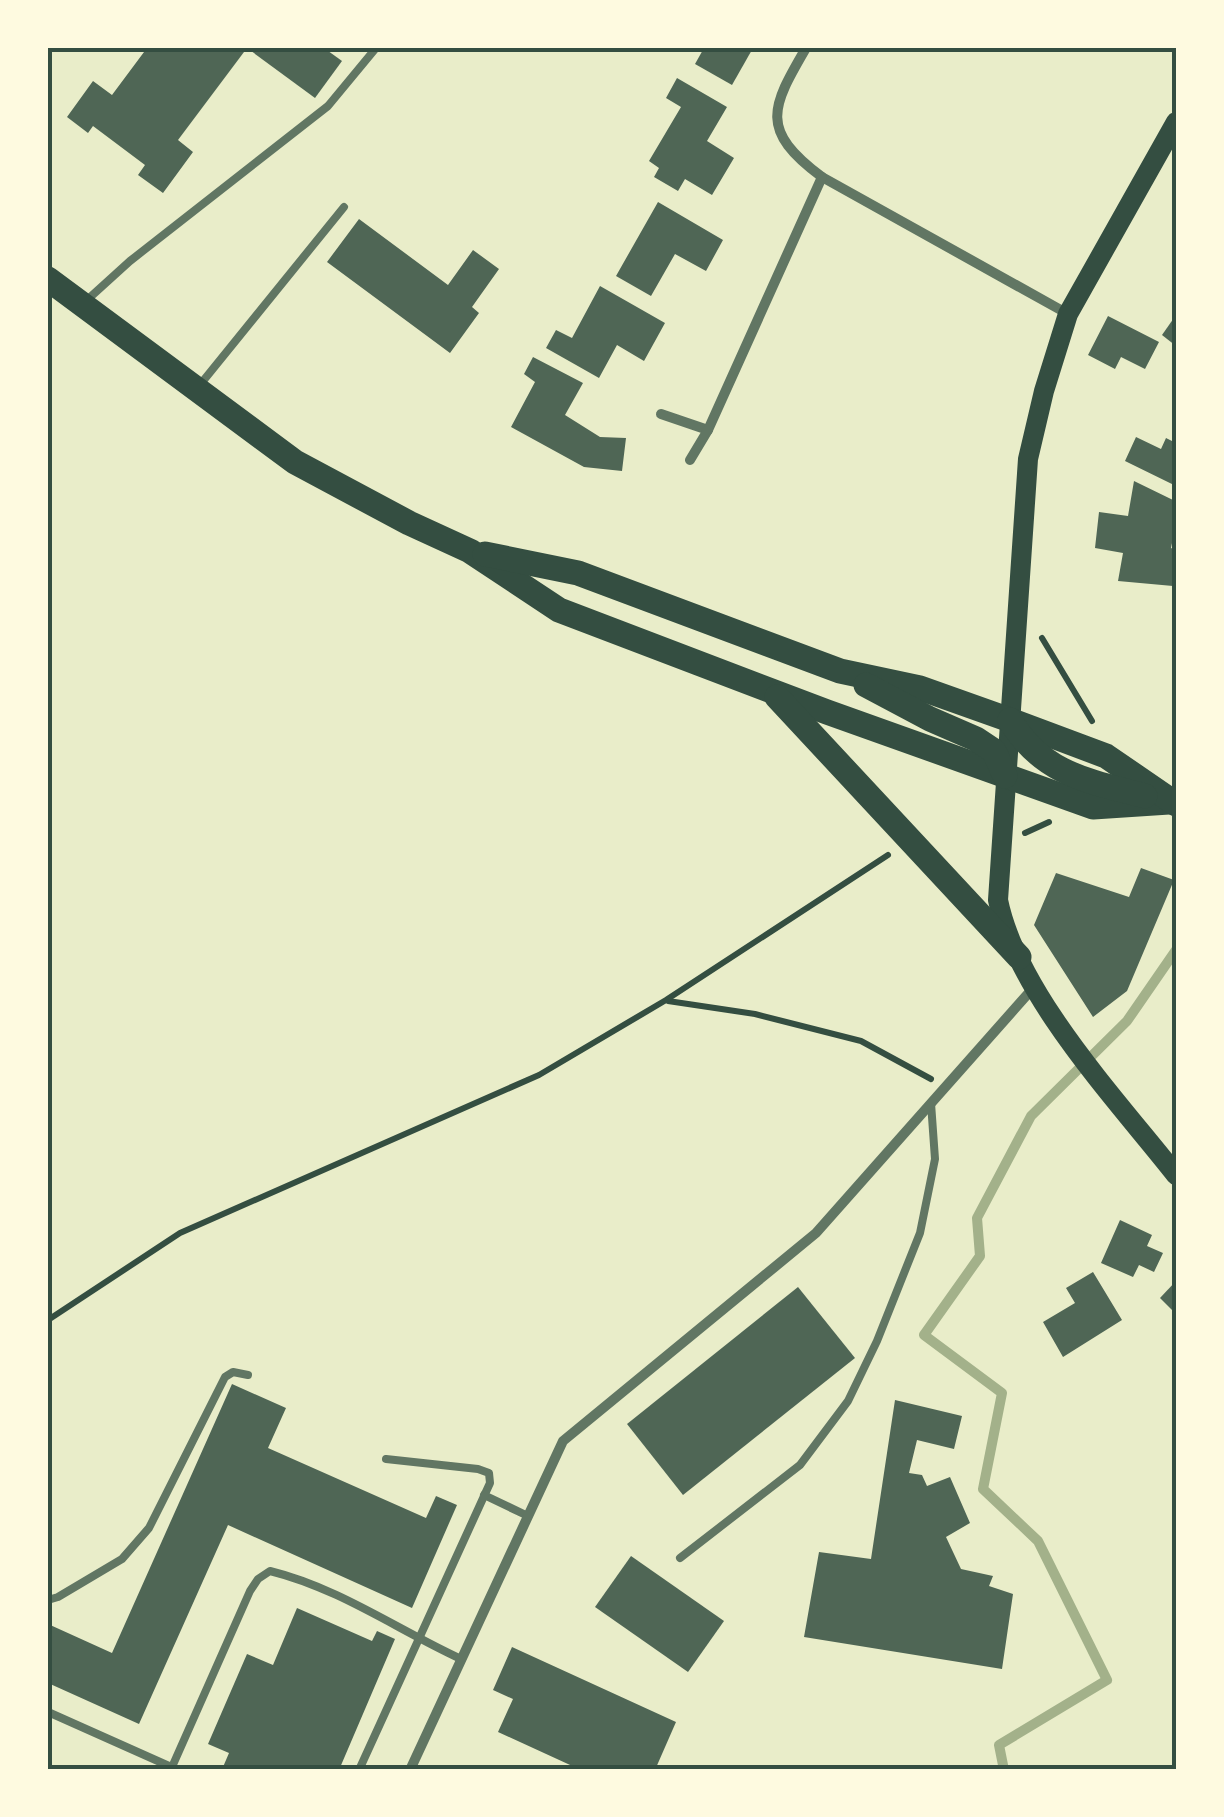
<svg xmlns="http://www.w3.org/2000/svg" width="1224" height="1817" font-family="Helvetica,sans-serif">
<rect width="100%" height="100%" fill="#e9edc9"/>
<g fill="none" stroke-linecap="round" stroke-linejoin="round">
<path stroke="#a3b18a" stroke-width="10" d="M1004 1770 999 1745 1107 1680 1038 1541 983 1489 1002 1393 924 1335 980 1256 977 1218 1031 1116 1127 1021 1176 950"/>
</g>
<g fill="#4f6655">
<path d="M147 48H247L178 140 193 152 163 193 138 175 145 165 93 126 88 133 67 117 93 81 112 95Z"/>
<path d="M247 48H324L342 61 315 98Z"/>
<path d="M704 48H753L732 85 695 64Z"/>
<path d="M677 78 727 107 707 141 734 158 712 195 685 179 678 191 654 177 659 168 649 161 681 107 666 98Z"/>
<path d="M658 202 723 240 706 271 675 254 651 296 616 276Z"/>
<path d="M359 219 448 285 473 250 499 269 472 307 479 313 450 353 327 262Z"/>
<path d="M600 286 665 323 644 361 617 345 599 378 546 348 556 330 572 338Z"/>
<path d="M1176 315V346L1162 335Z"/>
<path d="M1108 316 1159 342 1145 369 1121 357 1115 369 1088 355Z"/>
<path d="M533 357 583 383 565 415 600 437 626 438 622 471 584 467 511 427 535 382 524 374Z"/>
<path d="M1136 437 1161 449 1166 438 1176 443V486L1125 461Z"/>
<path d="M1134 481 1173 500 1176 523 1171 548 1176 550V568L1173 586 1118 581 1123 553 1095 548 1099 512 1128 516Z"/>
<path d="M1141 868 1174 880 1127 991 1093 1017 1034 925 1056 873 1129 897Z"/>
<path d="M1120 1220 1152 1235 1147 1246 1163 1253 1154 1272 1139 1265 1133 1277 1101 1263Z"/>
<path d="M1093 1272 1122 1320 1063 1357 1043 1322 1075 1303 1066 1288Z"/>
<path d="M1176 1281V1314L1160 1298Z"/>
<path d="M798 1287 855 1358 683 1495 627 1424Z"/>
<path d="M232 1384 286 1408 268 1448 426 1518 436 1496 457 1505 412 1608 228 1525 139 1724 48 1683V1624L112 1653Z"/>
<path d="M895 1400 962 1416 954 1449 917 1440 909 1473 922 1475 927 1486 950 1477 970 1523 946 1537 961 1569 993 1576 989 1586 1013 1594 1002 1669 804 1637 819 1552 871 1559Z"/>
<path d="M631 1556 724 1621 688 1672 595 1607Z"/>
<path d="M297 1608 372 1641 377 1631 395 1639 339 1770 223 1767 229 1753 208 1744 247 1654 273 1665Z"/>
<path d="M512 1647 676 1722 655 1770H581L498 1732 513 1699 493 1690Z"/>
</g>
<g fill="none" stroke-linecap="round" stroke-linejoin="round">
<g stroke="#344e41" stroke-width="6">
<path d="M1042 638 1092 721"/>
<path d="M1025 833 1049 822"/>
<path d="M668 1001 755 1014 861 1041 931 1079"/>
<path d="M48 1320 180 1233 539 1075 666 1000 888 855"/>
</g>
<g stroke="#617663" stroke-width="8">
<path d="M87 300 130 261 328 106 376 48"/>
<path d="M199 386 344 207"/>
<path d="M484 1495 528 1516"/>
<path d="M680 1558 800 1465 848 1401 877 1341 920 1233 935 1159 931 1103"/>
<path d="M48 1600 58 1597 122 1559 149 1528 225 1377 233 1372 248 1375"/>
<path d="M48 1712 178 1770"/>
<path d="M172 1767 250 1591 258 1579 270 1571C339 1588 398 1630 461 1659"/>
<path d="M359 1770 490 1483 489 1473 478 1469 386 1459"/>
</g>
<g stroke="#617663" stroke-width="10">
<path d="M806 48C771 108 759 130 822 177L1068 314"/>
<path d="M661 414 708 430"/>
<path d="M690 460 708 430 822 177"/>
<path d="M410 1770 563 1441 816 1233 1034 987"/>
</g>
<path stroke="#344e41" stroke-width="20" d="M1176 122 1068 314 1044 391 1028 459 998 900C1017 994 1117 1100 1176 1175"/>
<g stroke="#344e41" stroke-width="25">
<path d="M48 279 295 462 409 523 470 551 559 610 827 712 1093 807 1169 802"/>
<path d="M485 554 578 573 840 671 920 688 1010 720 1106 756 1176 804"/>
<path d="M866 685 930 719 976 739 994 751 1005 776"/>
<path d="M777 697 1019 957"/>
<path d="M1010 720C1042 774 1088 781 1145 796"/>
</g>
</g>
<rect width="1224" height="1817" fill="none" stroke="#fefae0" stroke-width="100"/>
<rect x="50" y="50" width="1124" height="1717" fill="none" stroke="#344e41" stroke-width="4"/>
</svg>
